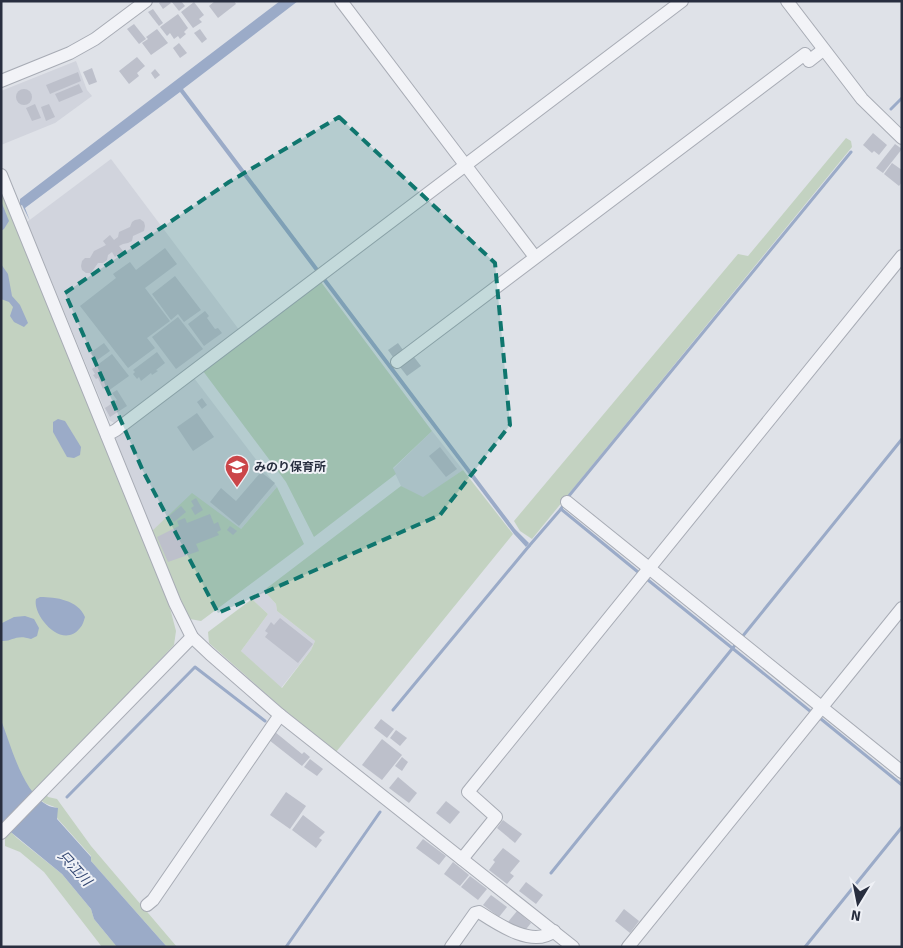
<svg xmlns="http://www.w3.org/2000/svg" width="903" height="948" font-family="Signika,'Noto Sans JP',sans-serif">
<rect width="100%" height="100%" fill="#dfe2e8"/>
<g fill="#d1d4dd">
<path d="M76 61 87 90 92 96 55 123 1 145V91Z"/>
<path d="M111 159 240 331 116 424 109 420 27 222Z"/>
<path d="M194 378 277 487 241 529 152 531 114 437Z"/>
<path d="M432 431 463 470 423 498 401 486 393 469Z"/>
<path d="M267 588 266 593 276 604 277 611 315 641 311 650 281 688 241 651 268 614 252 599Z"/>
</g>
<g fill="#c3d2c1">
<path d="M846 138 851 141 852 147 532 539 520 531 514 521 738 254 748 256Z"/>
<path d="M1 188 170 608 176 631 174 645 41 786 48 797 57 799 91 846 177 947H167L91 861V856L57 818V808C51 805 46 805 41 800L9 830 17 838 62 874 91 909 94 919 117 947H102L44 872 20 852 5 846V837L1 834Z"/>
<path d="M321 282 432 431 393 468 396 474 314 537 286 482 203 371Z"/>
<path d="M463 470 513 534 336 752 282 708 209 643 208 632 252 599 268 614 241 651 282 688 311 650 315 641 277 611 276 604 266 593 267 588 401 486 423 497Z"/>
<path d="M277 487 304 544 201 621 190 619 176 594 152 531 192 493 241 529Z"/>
</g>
<g fill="#9babc8">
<path d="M280 1H298L183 89 515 529 529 543 526 547 514 534 180 92 25 208 30 221 22 205 20 206V199Z"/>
<path d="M1 201 9 221 4 229 1 231Z"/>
<path d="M1 264 8 274 12 296 20 305 28 323 24 327 14 322 10 316 13 307 9 302 1 299Z"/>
<path d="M58 419 65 421 81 447 80 455 74 458 67 457 53 432V422Z"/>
<path d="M40 597C56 597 78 600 85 617 84 620 83 625 80 628 62 651 32 615 36 599Z"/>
<path d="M25 616 34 619 39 628 37 636 31 639C15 634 13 642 1 641L2 623 14 617Z"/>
<path d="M1 720C11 745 22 791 47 805 50 807 54 807 58 808L57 819 91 857V861L167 947H117L94 919 91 909 62 874 1 824Z"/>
</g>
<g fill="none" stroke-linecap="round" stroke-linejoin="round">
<g stroke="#9babc8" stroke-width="3">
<path d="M891 109 902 98"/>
<path d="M561 509 568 497 851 152"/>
<path d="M529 546 561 509 638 572"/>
<path d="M648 580 810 711"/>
<path d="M742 637 902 439"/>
<path d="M393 710 529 546"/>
<path d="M821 719 902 785"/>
<path d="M67 797 195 667 265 721"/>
<path d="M551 873 736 644"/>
<path d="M286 947 380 812"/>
<path d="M805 947 902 827"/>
</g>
</g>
<g fill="#bdc0cb">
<path d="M161 1H169L171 3 163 9 159 3Z"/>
<path d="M171 1H181L185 6 179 11Z"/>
<path d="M215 1H234L236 4 218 18 209 6Z"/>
<path d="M194 2 204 15 199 19 202 22 193 28 181 12Z"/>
<path d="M153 9 163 23 159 26 148 12Z"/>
<path d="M178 14 188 28 184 32 186 34 180 39 178 36 174 39 170 33 167 36 160 27Z"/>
<path d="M134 24 146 39 139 44 127 29Z"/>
<path d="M157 29 168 43 151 55 142 43 148 39 146 37Z"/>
<path d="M200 29 207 39 202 43 194 33Z"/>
<path d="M179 43 187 53 180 58 173 48Z"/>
<path d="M137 57 145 66 137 73 139 76 129 84 119 71Z"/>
<path d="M92 68 97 82 89 85 83 72Z"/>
<path d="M155 69 160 75 155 79 151 73Z"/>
<path d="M78 72 81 81 50 94 46 85Z"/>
<path d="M79 84 83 92 59 102 55 94Z"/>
<circle cx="24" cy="97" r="8"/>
<path d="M35 104 41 118 32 121 26 108Z"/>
<path d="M49 104 55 117 46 121 41 107Z"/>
<path d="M873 133 887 145 879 155 874 151 872 153 863 145Z"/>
<path d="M895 144 902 149 883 173 876 168Z"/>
<path d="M892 163 902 170V182L899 186 884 174Z"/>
<path d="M140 219 144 222 145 226 144 231 133 236 132 241 128 243 123 244 119 246 123 251 115 257 112 252 108 255 107 260 103 263H98L91 273H86L82 270 81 266 82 261 85 258H90L94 251 106 245 103 241 110 235 114 240 118 237 119 232 130 227 132 222 135 220Z"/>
<path d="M165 248 177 264 145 288 170 321 147 338 155 348 128 368 80 306 116 278 113 274 130 262 136 270Z"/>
<path d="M175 276 201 310 184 322 178 314 171 320 152 294Z"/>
<path d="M205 311 209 316 207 318 215 329 218 328 222 333 204 346 188 324Z"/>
<path d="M178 317 203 349 176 369 152 337Z"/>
<path d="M104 343 110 351 96 361 90 353Z"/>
<path d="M398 343 403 350 393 357 388 350Z"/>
<path d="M157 352 165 363 156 370 158 371 152 375 151 373 141 381 139 377 137 379 133 374 135 372 133 370Z"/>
<path d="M112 354 129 376 108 391 105 387 103 389 98 378 96 379 93 375 95 374 92 369Z"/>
<path d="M414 357 421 366 407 376 400 367Z"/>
<path d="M117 390 127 406 110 417 105 408 117 400 112 393Z"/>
<path d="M202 398 207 405 202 409 197 402Z"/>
<path d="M197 413 214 437 193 451 177 427Z"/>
<path d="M440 447 457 469 446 477 429 456Z"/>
<path d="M261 472 275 483 239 526 210 502 221 488 236 501Z"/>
<path d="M196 498 203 510 195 515 191 508 194 506 191 501Z"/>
<path d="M181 506 186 512 174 522 169 516Z"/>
<path d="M210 514 214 524 218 522 221 530 217 532 219 535 196 544 199 551 168 562 157 537 179 526 177 521 185 518 187 523Z"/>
<path d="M230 526 237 531 233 535 227 530Z"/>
<path d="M280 618 313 644 298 663 265 637 268 633 265 631 271 622 274 625Z"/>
<path d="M381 719 394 729 387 738 374 728Z"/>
<path d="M396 730 407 738 400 746 390 738Z"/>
<path d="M275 732 302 754 304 752 310 757 302 766 269 740Z"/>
<path d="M382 739 402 755 382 780 362 765Z"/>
<path d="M402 757 408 762 402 771 395 766Z"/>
<path d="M310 759 323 769 317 776 304 767Z"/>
<path d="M398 777 417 793 409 803 389 788Z"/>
<path d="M286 792 306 806 290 829 270 815Z"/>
<path d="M446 801 460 812 450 824 436 813Z"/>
<path d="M303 815 325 832 319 838 322 840 316 848 292 830Z"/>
<path d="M503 820 522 834 515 843 497 828Z"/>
<path d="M423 839 446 856 439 865 416 848Z"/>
<path d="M503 848 520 861 510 873 514 876 507 884 489 870 495 862 493 860Z"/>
<path d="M453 862 469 875 460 886 444 874Z"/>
<path d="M470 876 487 889 478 900 461 887Z"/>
<path d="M526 882 543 895 536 904 519 891Z"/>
<path d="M491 895 507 907 499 917 483 905Z"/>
<path d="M624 909 639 921 630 933 615 921Z"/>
<path d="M517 911 531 923 523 933 508 922Z"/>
</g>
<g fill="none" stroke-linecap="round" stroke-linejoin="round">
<defs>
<g id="minor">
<path d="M341 1 535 257"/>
<path d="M787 1 862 99 902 138"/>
<path d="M1 81 70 53 95 39 146 1"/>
<path d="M1 175 175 603 192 637 210 654 280 715 573 947"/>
<path d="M397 362 805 54 809 61 823 50"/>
<path d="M107 435 116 430 682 1"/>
<path d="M567 502 902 772"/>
<path d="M1 833 192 637"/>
<path d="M462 859 496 817 468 792 902 256"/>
<path d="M147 905 153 900 280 715"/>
<path d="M451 947 475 913 479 912C499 925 533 948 554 931"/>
<path d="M628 947 902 608"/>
</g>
</defs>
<use href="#minor" stroke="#a8acb5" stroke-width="14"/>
<use href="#minor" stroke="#f2f3f7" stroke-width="12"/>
</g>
<path fill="#0f766e" fill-opacity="0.2" stroke="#0f766e" stroke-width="4" stroke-dasharray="10 6" stroke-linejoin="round" d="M339 117 495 263 510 425 440 515 218 613 143 471 65 293 229 182Z"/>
<defs>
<symbol id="school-pin" viewBox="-11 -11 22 30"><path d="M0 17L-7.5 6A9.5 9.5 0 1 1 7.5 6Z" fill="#cb4649" stroke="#eff1f6"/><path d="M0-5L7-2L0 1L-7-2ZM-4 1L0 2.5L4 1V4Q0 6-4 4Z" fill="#fff"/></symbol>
</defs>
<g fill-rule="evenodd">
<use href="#school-pin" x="223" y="453" width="28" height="38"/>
</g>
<g text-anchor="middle" stroke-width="4" stroke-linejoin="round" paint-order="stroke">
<g font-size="12" font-weight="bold" fill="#282e3f" stroke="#eff1f6" text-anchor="start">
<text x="254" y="471">みのり保育所</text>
</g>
<g font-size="14" font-style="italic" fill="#334772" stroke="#eff1f6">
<text transform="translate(75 868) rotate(47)" y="5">只江川</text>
</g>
</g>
<rect width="903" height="948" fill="none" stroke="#282e3f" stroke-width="5"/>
<g transform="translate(858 903) rotate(190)" stroke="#eff1f6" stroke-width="4" paint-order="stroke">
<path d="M0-4L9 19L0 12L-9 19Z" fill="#282e3f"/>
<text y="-8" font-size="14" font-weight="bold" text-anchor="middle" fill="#282e3f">N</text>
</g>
</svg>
